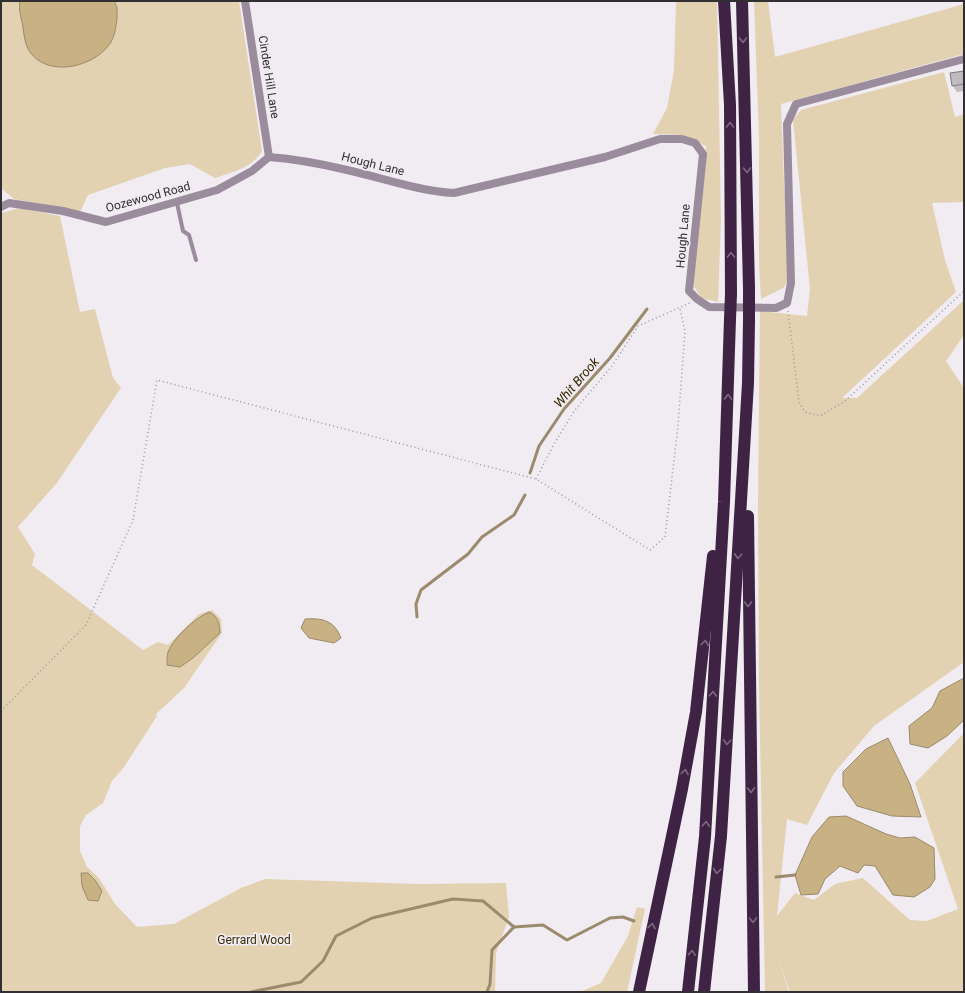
<svg xmlns="http://www.w3.org/2000/svg" width="965" height="993" font-family="Roboto,sans-serif">
<rect width="100%" height="100%" fill="#f1ebf2"/>
<g fill="#e2d2b1">
<path d="M1 1H239L262 151C252 168 233 172 215 178L190 164 165 168 88 195 80 212 14 199 1 188Z"/>
<path d="M676 1H717L721 219 718 302 701 298 694 286 695 257 705 173 706 146 682 135 653 134 667 108 674 70Z"/>
<path d="M754 1H768L775 57 964 4V54L781 104 784 184 789 250 787 283 783 288 761 299 759 265V138Z"/>
<path d="M944 72 955 117 964 114V202L932 203 945 260 956 292 842 398H857L963 301 964 302V335L946 361 964 388V662L874 726 834 773 807 825 787 819 777 916 795 893 814 900 835 884 863 878 910 920 927 921 958 909 915 783 964 733V992H790L778 957 789 992H765L759 686 758 499 760 311 807 316 810 289 793 120 801 110Z"/>
<path d="M20 208 60 216 80 312 95 309 113 378 121 388 56 484 18 527 35 554 32 565 143 650 158 642 168 645 199 614 212 610 221 619 222 633 184 688 156 714 157 716 124 767 112 781 103 803 86 815 80 826V851L87 867 99 878 115 904 137 927 174 924 241 888 265 879 417 884 506 883 509 917 496 953 495 992H1V213Z"/>
<path d="M637 907 645 909 627 992H580L601 983 628 936Z"/>
</g>
<g fill="#c8b183" stroke="#9b8a6b">
<path d="M20 1H114C118 7 117 11 117 19 116 26 115 35 111 42 95 68 45 79 28 49 25 43 24 35 23 28 22 19 18 10 20 1Z"/>
<path d="M209 612C219 617 219 623 220 633L193 658 180 667 167 665C167 661 167 656 168 652 175 636 194 619 209 612Z"/>
<path d="M305 619C322 618 334 620 341 638L334 643 309 638 301 628Z"/>
<path d="M964 678V720L947 736 928 748 910 744 909 726 932 708 940 691Z"/>
<path d="M888 738 910 784 921 817 892 816 857 806 843 786V772L866 749Z"/>
<path d="M846 816 886 834 900 838 915 837 934 848 935 879 930 887 914 897 893 895 875 866 864 865 858 873 840 866 825 879 818 894 801 895 795 875 812 837 829 817Z"/>
<path d="M81 873H88L95 880 102 891 98 901 88 900 82 886Z"/>
</g>
<path fill="#0003" d="M964 72V91L957 92 953 86 951 74Z"/>
<g fill="none" stroke-linecap="round" stroke-linejoin="round">
<g stroke="#9b8a6b" stroke-width="3">
<path d="M530 473 539 446 564 409 610 358 647 309"/>
<path d="M417 617 416 604 421 590 468 554 482 537 514 515 525 495"/>
<path d="M776 877 795 875"/>
<path d="M251 992 301 982 323 961 336 936 372 918 453 899 483 901 514 927 543 925 567 940 610 918 623 917 634 921"/>
<path d="M487 992 490 984 492 950 514 927"/>
</g>
</g>
<path fill="#c0bac1" stroke="#7f7a81" d="M964 71V84L952 86 950 73Z"/>
<g fill="none" stroke-linecap="round" stroke-linejoin="round">
<g stroke="#9d989e" stroke-width="1.5" stroke-dasharray="1 3" stroke-linecap="butt">
<path d="M788 311 799 402 805 412 820 416 845 401 964 291"/>
<path d="M536 479 554 444 575 410 612 366 638 326 690 303"/>
<path d="M1 711 86 625 133 520 157 380 536 479 650 550 665 537 678 426 685 331 680 309"/>
</g>
<path stroke="#9a8c9d" stroke-width="4" d="M177 203 183 231 189 235 196 260"/>
<g stroke="#9a8c9d" stroke-width="8">
<path d="M245 1 269 157"/>
<path d="M269 157C296 159 322 164 347 170 383 178 418 191 454 193L605 157 660 139H682L695 143 703 154 689 291 697 299 709 307 776 308 787 303 791 283 787 124 796 104 964 59"/>
<path d="M1 207 9 203 63 211 106 222 217 190 252 171 269 157"/>
</g>
<g stroke="#3e2344" stroke-width="12">
<path d="M724 1 730 105 731 294"/>
<path d="M742 1 749 288"/>
<path d="M748 516 754 992"/>
<path d="M639 992 682 789 696 712 713 556"/>
<path d="M688 992 705 837 724 502 730 319"/>
<path d="M704 992 721 836 748 383 749 321"/>
</g>
<g stroke="#3e2344" stroke-width="12">
<path d="M730 319 731 294"/>
<path d="M749 321V288"/>
</g>
</g>
<defs><path id="oneway-chevron" d="M-2-3.5L2.5 0L-2 3.5" fill="none" stroke-width="1.6" stroke-linecap="round" stroke-linejoin="round"/></defs>
<g stroke="#7d6981">
<use href="#oneway-chevron" transform="translate(743 40) rotate(88)"/>
<use href="#oneway-chevron" transform="translate(730 125) rotate(-90)"/>
<use href="#oneway-chevron" transform="translate(747 170) rotate(89)"/>
<use href="#oneway-chevron" transform="translate(731 255) rotate(-90)"/>
<use href="#oneway-chevron" transform="translate(728 397) rotate(-88)"/>
<use href="#oneway-chevron" transform="translate(738 556) rotate(93)"/>
<use href="#oneway-chevron" transform="translate(748 604) rotate(90)"/>
<use href="#oneway-chevron" transform="translate(705 643) rotate(-83)"/>
<use href="#oneway-chevron" transform="translate(713 694) rotate(-87)"/>
<use href="#oneway-chevron" transform="translate(727 742) rotate(93)"/>
<use href="#oneway-chevron" transform="translate(685 772) rotate(-80)"/>
<use href="#oneway-chevron" transform="translate(751 790) rotate(89)"/>
<use href="#oneway-chevron" transform="translate(706 824) rotate(-87)"/>
<use href="#oneway-chevron" transform="translate(717 871) rotate(96)"/>
<use href="#oneway-chevron" transform="translate(753 920) rotate(89)"/>
<use href="#oneway-chevron" transform="translate(652 926) rotate(-80)"/>
<use href="#oneway-chevron" transform="translate(692 953) rotate(-84)"/>
</g>
<g text-anchor="middle" stroke-width="3.5" stroke-linejoin="round" paint-order="stroke">
<g font-size="12" fill="#322f32" stroke="#f1ebf2">
<text transform="translate(269 77) rotate(81)" y="4">Cinder Hill Lane</text>
<text transform="translate(373 164) rotate(14)" y="4">Hough Lane</text>
<text transform="translate(148 197) rotate(-15)" y="4">Oozewood Road</text>
<text transform="translate(683 236) rotate(-85)" y="4">Hough Lane</text>
</g>
<g font-size="12" fill="#3d2d05" stroke="#f1ebf2">
<text x="254" y="944">Gerrard Wood</text>
</g>
<g font-size="13" font-style="italic" fill="#372700" stroke="#f1ebf2">
<text transform="translate(576 382) rotate(-49)" y="5">Whit Brook</text>
</g>
</g>
<rect width="965" height="993" fill="none" stroke="#322f32" stroke-width="4"/>
</svg>
